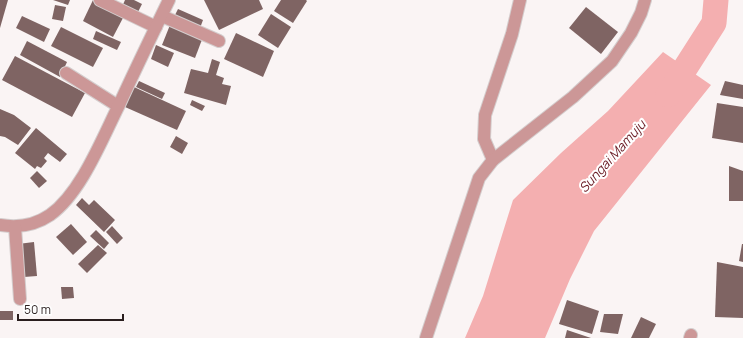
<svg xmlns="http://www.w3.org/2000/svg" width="743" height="338" font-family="Manrope,sans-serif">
<rect width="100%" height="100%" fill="#faf4f4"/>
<path fill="#f4afb0" d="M663 52 711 85 594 231 570 279 545 338H465L483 296 513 200 561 153 608 111Z"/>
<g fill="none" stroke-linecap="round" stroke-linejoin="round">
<path stroke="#f4afb0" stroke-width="25" d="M668 95 714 23 716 0"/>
</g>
<g fill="#7f6463">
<path d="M0 0H8L0 28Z"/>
<path d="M53 0H70L68 5Z"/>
<path d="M93 0 124 16 113 37 83 21Z"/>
<path d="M125 0H134L142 4 137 14 122 7Z"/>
<path d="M204 0H259L263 9 219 30Z"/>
<path d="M281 0H306L307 1 293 23 274 11Z"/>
<path d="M55 5 66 7 63 21 52 19Z"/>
<path d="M586 7 618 32 601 54 569 28Z"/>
<path d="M178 9 203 20 200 28 174 17Z"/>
<path d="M271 14 291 27 278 48 258 35Z"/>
<path d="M22 16 50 29 44 42 16 28Z"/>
<path d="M170 25 203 37 195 58 162 45Z"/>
<path d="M61 27 103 48 93 67 51 46Z"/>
<path d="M96 31 121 42 117 50 93 39Z"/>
<path d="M236 33 274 51 263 77 224 59Z"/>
<path d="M27 41 67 62 60 77 20 55Z"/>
<path d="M156 45 174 53 168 67 151 59Z"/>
<path d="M15 56 85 93 72 117 2 80Z"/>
<path d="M212 59 220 62 216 75 224 78 222 84 231 86 226 105 184 93 191 69 208 73Z"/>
<path d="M139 81 165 93 162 99 136 87Z"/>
<path d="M725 81 743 85V99L720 95Z"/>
<path d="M134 87 186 111 177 130 125 107Z"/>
<path d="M192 100 205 106 202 111 190 105Z"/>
<path d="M717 103 743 107V143L712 138Z"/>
<path d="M0 109 14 115 31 128 18 145 5 137 0 136Z"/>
<path d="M36 128 67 154 60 162 48 153 44 158 47 161 41 168 37 166 35 169 15 153Z"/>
<path d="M176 136 188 143 182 154 170 147Z"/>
<path d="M729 166 743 171V201H729Z"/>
<path d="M37 171 47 181 39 188 30 178Z"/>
<path d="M82 198 89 205 94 200 115 220 104 232 76 205Z"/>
<path d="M71 224 87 242 73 255 56 237Z"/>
<path d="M112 226 123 238 117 244 106 232Z"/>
<path d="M96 230 109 243 104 249 90 236Z"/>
<path d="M34 242 37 276 24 277 18 244Z"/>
<path d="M742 244H743V262L739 261Z"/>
<path d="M98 245 107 253 87 273 78 264Z"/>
<path d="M717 262 743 267V318L715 317Z"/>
<path d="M61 287H73L74 298 62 299Z"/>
<path d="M567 300 599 311 592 334 559 324Z"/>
<rect x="0" y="311" width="13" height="9"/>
<path d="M604 314H623L618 334 600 332Z"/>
<path d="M641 317 656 324 649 338H631Z"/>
<path d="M567 330 591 338H565Z"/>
</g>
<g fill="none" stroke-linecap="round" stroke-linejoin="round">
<defs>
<g id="minor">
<path d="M100 0 156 27"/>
<path d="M162 16 219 41"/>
<path d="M66 73 118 106"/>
<path d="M493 160 484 139 485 115 512 34 520 0"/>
<path d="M0 225C18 228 34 226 50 215 81 193 102 139 119 105 135 70 152 35 169 0"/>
<path d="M15 227 20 299"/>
<path d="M426 338 479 178 493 160 573 97 612 61 631 33 641 13 645 0"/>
<path d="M690 338 691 335"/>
</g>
</defs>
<use href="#minor" stroke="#d4cdcd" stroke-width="14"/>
<use href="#minor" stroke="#cc9797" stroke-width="12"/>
</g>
<g text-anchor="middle" stroke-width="4" stroke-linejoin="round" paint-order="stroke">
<g font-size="13" font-style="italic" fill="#6a1b24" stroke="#fff">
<text transform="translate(612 156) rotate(-48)" y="5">Sungai Mamuju</text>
</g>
</g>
<path d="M18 314v6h105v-6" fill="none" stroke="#291d1d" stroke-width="2"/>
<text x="24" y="314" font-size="12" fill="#291d1d" stroke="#ffffff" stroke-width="3" paint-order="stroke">50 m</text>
</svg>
